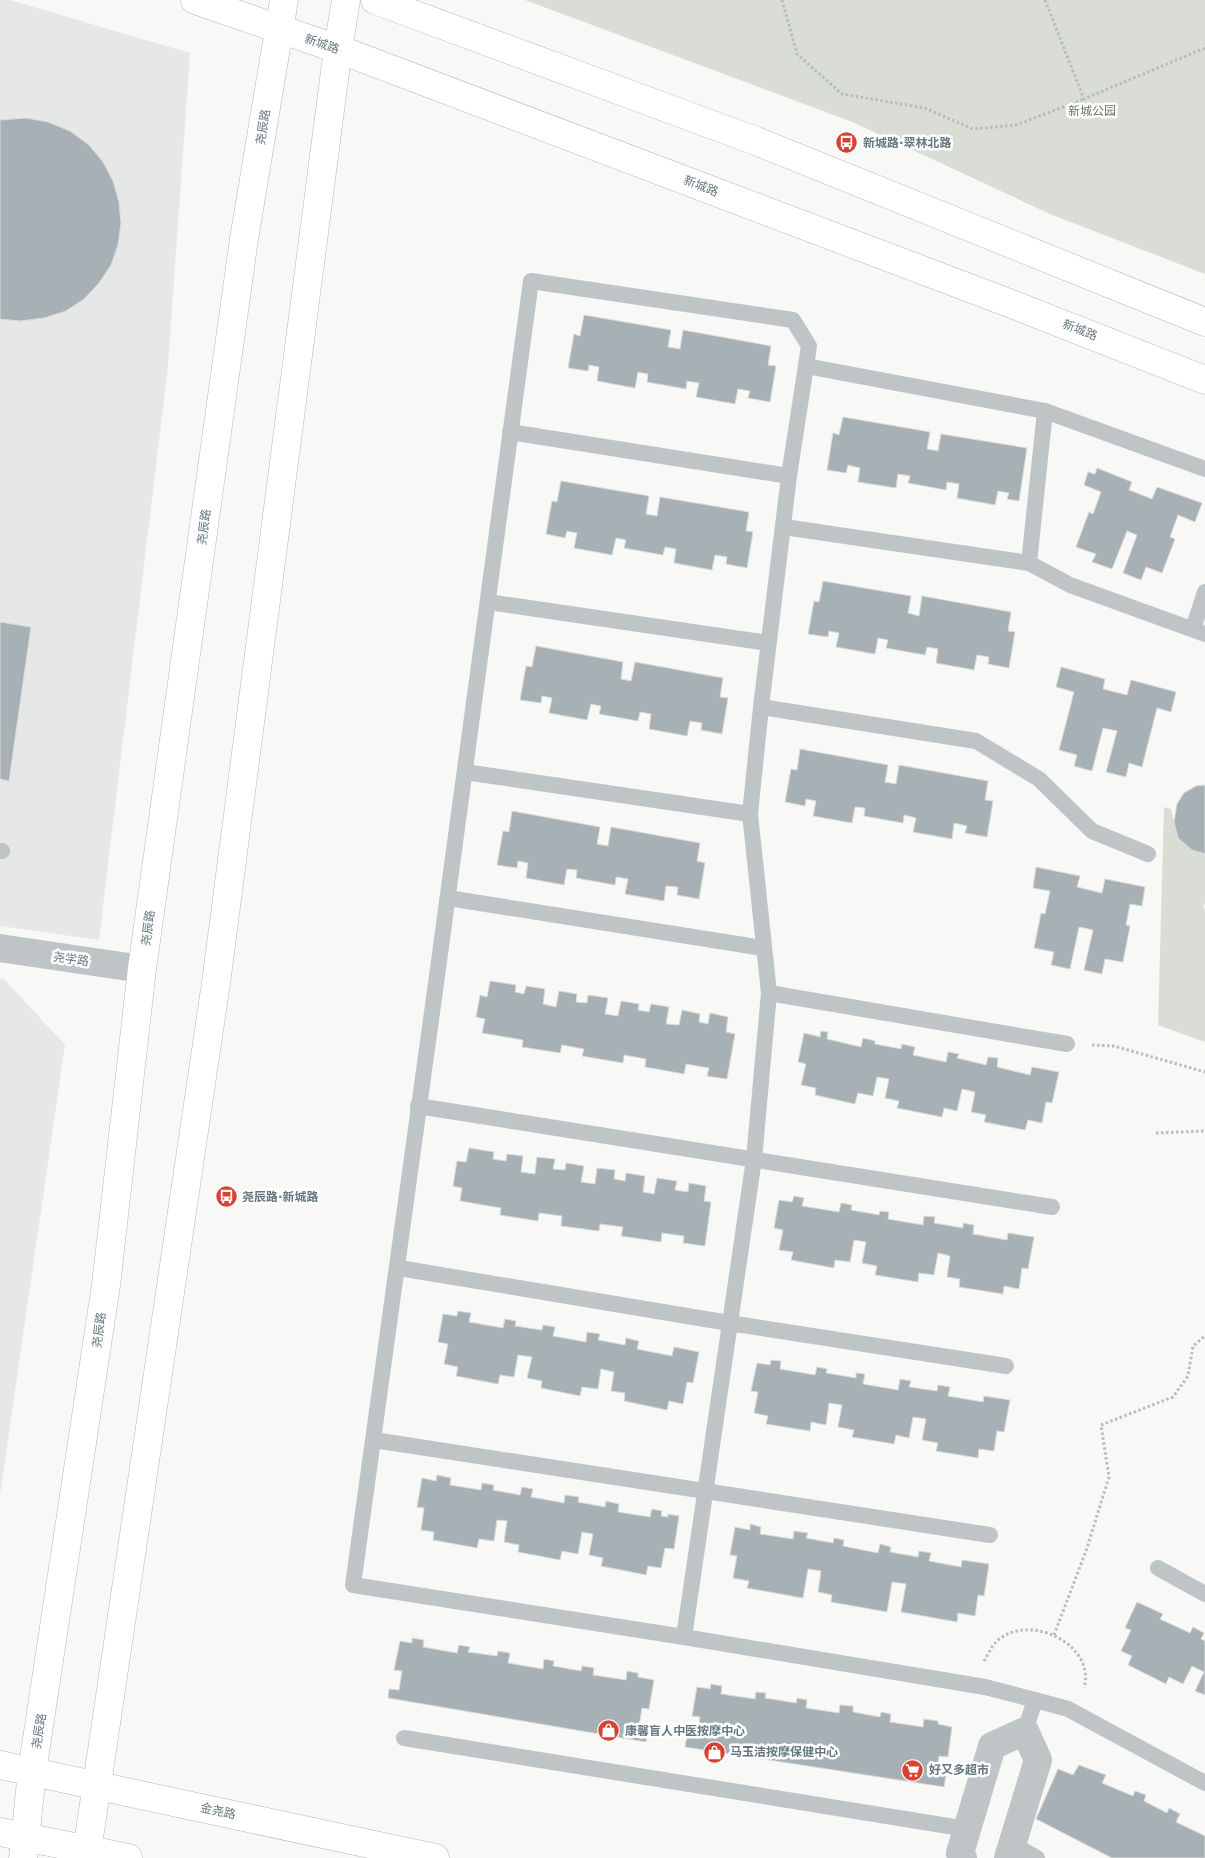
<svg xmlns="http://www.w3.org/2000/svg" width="1205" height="1858" font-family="'DejaVu Sans','Noto Sans SC',sans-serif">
<rect width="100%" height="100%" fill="#f8f8f6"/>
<g fill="#e6e8e7">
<path d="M0 0H10L190 53 168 366 99 940 0 926Z"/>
<path d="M0 978 4 979 65 1045 0 1495Z"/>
</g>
<g fill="#d9ddd5">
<path d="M525 0H1205V274L1050 214 850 121Z"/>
<path d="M1164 807 1171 809 1178 838 1205 854V903L1203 907 1205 909V1042L1158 1025Z"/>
</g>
<g fill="#a7b1b5" stroke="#dadad8">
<path d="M26 118 48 122 70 131 89 145 103 162 113 181 119 202 121 223 118 245 111 265 99 283 84 299 66 311 44 318 20 321 0 319V120Z"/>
<path d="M584 315 671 330 668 347 680 349 683 330 771 346 768 365 776 366 770 402 748 398 750 391 738 389 735 404 696 397 699 383 687 381 686 389 647 382 648 374 638 372 635 388 597 381 599 367 589 365 588 371 568 368 574 334 580 336Z"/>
<path d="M843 417 930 432 927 449 938 451 941 434 1027 448 1019 501 1007 499 1009 493 998 491 995 505 957 498 959 484 947 482 946 490 908 483 910 476 898 474 896 488 858 482 860 468 848 465 846 473 827 470 833 433 839 435Z"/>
<path d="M1097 468 1132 482 1129 490 1152 499 1157 487 1202 503 1195 522 1178 515 1170 537 1175 539 1162 573 1146 567 1141 580 1123 573 1137 535 1127 531 1112 569 1092 562 1096 554 1076 547 1089 512 1093 514 1101 492 1084 485 1088 472 1095 474Z"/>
<path d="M561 481 649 496 646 514 657 516 660 497 749 512 746 531 753 532 747 568 726 564 727 557 715 555 712 570 674 563 676 549 665 547 663 555 624 548 626 540 616 538 612 555 574 548 577 533 567 531 565 538 546 534 552 501 557 502Z"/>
<path d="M823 581 911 596 908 613 919 616 922 596 1011 612 1008 631 1015 632 1009 668 988 664 989 657 977 655 974 670 936 663 938 649 927 647 925 655 886 648 888 640 878 638 875 654 836 647 839 633 829 631 828 637 808 634 814 601 819 602Z"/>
<path d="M0 622 31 627 9 781 0 779Z"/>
<path d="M536 646 623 662 621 679 631 681 635 662 723 678 720 697 728 698 722 734 701 730 702 723 690 721 687 736 649 729 651 714 640 712 638 721 599 714 601 706 591 704 587 720 549 713 552 698 542 696 541 703 520 700 526 666 532 667Z"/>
<path d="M1061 667 1105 679 1103 689 1127 695 1131 680 1176 692 1171 712 1157 708 1142 767 1129 763 1126 777 1106 772 1117 731 1103 728 1092 771 1074 766 1077 755 1059 750 1074 692 1056 687Z"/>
<path d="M800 749 888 765 885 782 896 784 899 765 988 781 985 800 993 801 987 837 965 833 967 826 954 823 952 839 913 832 916 818 904 815 903 823 864 816 865 808 855 807 852 823 813 816 816 801 806 799 805 806 785 802 791 769 797 770Z"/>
<path d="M1205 785V854L1192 850 1178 838 1174 822 1177 804 1184 793 1196 786Z"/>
<path d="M512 811 600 827 597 844 608 846 611 827 700 843 697 861 705 863 699 899 677 895 678 887 666 886 664 901 625 894 628 879 616 877 615 885 576 878 577 870 567 869 564 885 526 878 528 863 518 861 517 868 497 865 503 831 509 832Z"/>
<path d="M1036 867 1080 876 1077 887 1102 893 1105 879 1145 887 1142 906 1130 904 1126 925 1130 926 1123 962 1105 959 1102 974 1084 970 1093 930 1079 927 1070 969 1051 965 1054 952 1034 948 1041 913 1045 914 1050 891 1033 888Z"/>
<path d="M490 981 516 985 515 992 524 994 526 986 545 989 543 1004 556 1007 559 991 577 994 576 1002 587 1003 588 995 608 998 605 1014 618 1016 621 1001 639 1004 638 1010 649 1012 651 1004 669 1007 666 1024 679 1025 682 1010 700 1014 699 1022 708 1024 710 1013 728 1017 726 1032 735 1034 727 1079 707 1076 709 1068 686 1064 684 1074 645 1067 646 1059 624 1055 623 1063 582 1056 584 1049 562 1045 560 1053 522 1047 523 1040 482 1033 485 1019 476 1017 480 995 487 997Z"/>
<path d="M821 1031 828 1032 827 1039 861 1047 863 1038 875 1041V1044L901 1049 902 1044 915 1047 913 1055 946 1062 948 1052 959 1054 957 1058 986 1065 988 1057 998 1058 997 1067 1030 1075 1032 1067 1059 1072 1052 1103 1046 1102 1042 1123 1028 1120 1025 1130 984 1122 986 1115 971 1112 975 1092 962 1089 957 1111 944 1108 942 1117 897 1108 899 1101 885 1098 889 1079 877 1077 873 1096 858 1093 855 1104 815 1095 816 1088 801 1085 806 1064 798 1062 804 1033 820 1037Z"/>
<path d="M469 1148 494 1152 493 1159 506 1161 507 1154 523 1156 521 1172 535 1174 537 1157 555 1159 553 1169 565 1170 566 1163 584 1166 581 1182 595 1184 597 1168 615 1170 614 1179 625 1181 626 1173 645 1176 643 1192 654 1194 657 1178 677 1181 675 1190 688 1192 689 1183 706 1186 704 1201 711 1202 705 1246 683 1243 684 1236 662 1233 661 1242 621 1236 623 1227 600 1224 599 1231 561 1226 562 1216 539 1213 538 1221 500 1215 501 1208 460 1201 462 1188 453 1186 457 1161 466 1162Z"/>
<path d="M794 1196 804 1198 802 1206 839 1212 841 1203 852 1205 851 1210 879 1215 880 1211 889 1212 888 1219 923 1225 924 1216 935 1217 934 1223 963 1228V1223L974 1225 973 1234 1007 1240 1008 1233 1034 1237 1028 1269 1022 1268 1019 1289 1004 1286 1003 1294 959 1287 960 1279 947 1277 950 1256 938 1253 934 1275 919 1273 918 1282 875 1275 877 1266 862 1263 866 1242 854 1240 850 1262 835 1260 834 1268 791 1260 793 1252 779 1250 783 1230 774 1228 779 1200 792 1202Z"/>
<path d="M458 1311 471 1313 469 1322 503 1328 505 1319 516 1321 515 1326 542 1330 543 1325 555 1327 553 1336 586 1342 587 1332 600 1334 598 1340 625 1345 626 1338 639 1341 637 1349 672 1356 674 1347 699 1352 693 1383 687 1382 683 1404 669 1401 667 1410 624 1401 625 1393 611 1391 614 1372 601 1369 598 1389 582 1387 580 1396 541 1388 542 1381 527 1378 532 1357 518 1355 514 1377 500 1375 498 1384 456 1376 458 1367 444 1364 448 1344 438 1342 443 1314 457 1316Z"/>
<path d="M771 1360 781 1361 780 1369 815 1375 817 1367 827 1369 826 1373 856 1378V1373L865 1374 863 1384 898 1390 900 1379 911 1381 909 1387 937 1391 938 1385 950 1387 948 1396 983 1402 984 1396 1010 1400 1004 1432 997 1431 994 1451 979 1449 978 1458 936 1451 938 1443 922 1440 926 1419 913 1417 909 1438 896 1435 894 1444 852 1437 854 1430 838 1427 842 1405 829 1403 826 1425 811 1422 810 1431 766 1424 768 1416 754 1413 758 1392 751 1391 757 1363 770 1365Z"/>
<path d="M437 1475 451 1478 450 1485 481 1490 482 1483 494 1485 493 1490 520 1495 522 1487 533 1489 531 1497 564 1503 565 1495 579 1497 578 1502 605 1507 606 1501 619 1504 618 1512 650 1517 652 1509 662 1511 661 1516 668 1517V1514L679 1516 674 1549 665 1548 661 1568 648 1566 646 1575 601 1566 603 1558 589 1555 593 1534 582 1532 578 1554 562 1551 560 1560 518 1552 519 1545 504 1542 507 1521 497 1520 494 1541 479 1539 477 1548 433 1540 434 1532 421 1530 424 1508 417 1507 422 1478 436 1481Z"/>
<path d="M750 1524 761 1527 760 1534 793 1539 794 1531 808 1533 806 1538 833 1543 834 1538 844 1540 843 1546 878 1553 880 1544 891 1547 890 1552 918 1557 919 1551 931 1553 929 1561 961 1567 962 1560 989 1564 984 1596 978 1595 975 1616 958 1613 957 1622 901 1612 906 1584 892 1582 887 1612 831 1602 832 1595 818 1592 821 1571 808 1569 803 1598 747 1588 749 1581 733 1578 737 1556 730 1555 735 1527 750 1530Z"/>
<path d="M1137 1602 1163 1614 1160 1619 1190 1633 1193 1627 1204 1633 1201 1639 1205 1641V1695L1195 1691 1204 1672 1192 1666 1183 1684 1169 1677 1166 1684 1128 1665 1132 1656 1121 1651 1131 1630 1125 1628Z"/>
<path d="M412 1638 424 1640 423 1647 457 1653 459 1645 470 1647 468 1652 497 1656 498 1651 510 1653 508 1663 543 1669 544 1659 554 1661 553 1666 581 1671 582 1666 594 1668 593 1675 626 1680 627 1671 638 1673V1677L654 1680 649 1709 642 1708 639 1727 649 1728 646 1742 388 1698 389 1689 399 1690 402 1671 394 1670 400 1641 412 1643Z"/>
<path d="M711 1684 722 1686 721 1694 755 1699 756 1692 766 1693 765 1698 796 1703 797 1698 807 1700 806 1708 839 1713 840 1705 853 1706V1712L880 1717 881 1712 891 1714 890 1722 923 1727 924 1719 938 1721V1724L952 1727 948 1757 939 1756 936 1774 946 1775 944 1787 685 1747 687 1735 697 1736 700 1717 692 1716 697 1687 710 1689Z"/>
<path d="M1079 1765 1106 1775 1102 1783 1133 1796 1135 1791 1146 1795 1144 1801 1167 1813 1169 1808 1180 1814 1176 1822 1205 1836V1858H1112L1036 1819 1058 1769 1073 1775Z"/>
</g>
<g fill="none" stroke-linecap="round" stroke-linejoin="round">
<defs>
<g id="secondary">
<path d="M195 0 338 49 1009 303 1205 380"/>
<path d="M375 0 756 141 1205 322"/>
<path d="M0 1765 435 1858"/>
<path d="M0 1832 128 1858"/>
<path d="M23 1858 32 1772 106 1285 142 969 244 239 284 0"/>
<path d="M86 1858 216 983 338 49 346 0"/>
</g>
</defs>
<use href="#secondary" stroke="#b2b9bc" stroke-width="29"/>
<g stroke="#b8bcbe" stroke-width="3" stroke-dasharray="2.5 2.5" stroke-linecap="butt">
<path d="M782 0 797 54 842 94 925 108 973 129 1016 125 1084 99"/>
<path d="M1045 0 1084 99 1205 48"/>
<path d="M1092 1045 1114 1046 1205 1072"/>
<path d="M1156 1133 1205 1131"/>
<path d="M1054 1635 1086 1551 1109 1477 1101 1425 1173 1397 1188 1376 1193 1346 1205 1336"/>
<path d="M984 1661C988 1655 991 1647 996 1642 1027 1611 1097 1644 1084 1688"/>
</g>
<g stroke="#bfc5c7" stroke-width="16">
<path d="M806 366 1045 411 1205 469"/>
<path d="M510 432 789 476"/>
<path d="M784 527 1029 563 1070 585 1205 634"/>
<path d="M1029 563 1045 411"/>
<path d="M488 602 768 643"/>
<path d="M1193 629 1205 592"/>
<path d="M761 707 976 741 1039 779 1092 831 1148 854"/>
<path d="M465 772 750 814"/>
<path d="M0 851H2"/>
<path d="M448 898 763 948"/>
<path d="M769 993 1067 1044"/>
<path d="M418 1106 1052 1207"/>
<path d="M399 1268 729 1323 1006 1366"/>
<path d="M374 1440 990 1535"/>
<path d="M1158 1568 1205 1594"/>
<path d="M684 1637 754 1159 769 993 750 814 761 707 789 476 809 346 793 320 531 281C471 715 415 1151 353 1585L684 1637 985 1687 1035 1700 1025 1731"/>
<path d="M1035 1700 1068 1709 1205 1783"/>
<path d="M404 1738 967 1829"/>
<path d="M1012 1844 1037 1858"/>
</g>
<g stroke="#bfc5c7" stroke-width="28">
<path d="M0 948 142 969"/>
<path d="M963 1858 960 1853 992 1746 1025 1731 1038 1760 1008 1858"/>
</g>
<use href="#secondary" stroke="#fff" stroke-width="28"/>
</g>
<defs>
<symbol id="bus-disc" viewBox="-11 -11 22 22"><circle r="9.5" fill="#db4133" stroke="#fff"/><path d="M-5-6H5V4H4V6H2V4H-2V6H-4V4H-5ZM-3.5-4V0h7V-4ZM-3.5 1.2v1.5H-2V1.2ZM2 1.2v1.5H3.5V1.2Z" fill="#fff"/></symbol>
<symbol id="shop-disc" viewBox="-11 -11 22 22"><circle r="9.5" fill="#db4133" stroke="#fff"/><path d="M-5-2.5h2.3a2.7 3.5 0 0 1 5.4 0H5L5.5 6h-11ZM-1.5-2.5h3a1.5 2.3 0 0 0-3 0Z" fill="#fff"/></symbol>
<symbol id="supermarket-disc" viewBox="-11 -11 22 22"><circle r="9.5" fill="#db4133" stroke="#fff"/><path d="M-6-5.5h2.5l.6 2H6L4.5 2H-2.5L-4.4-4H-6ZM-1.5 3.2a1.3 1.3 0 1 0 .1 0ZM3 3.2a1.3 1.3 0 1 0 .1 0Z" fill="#fff"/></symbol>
</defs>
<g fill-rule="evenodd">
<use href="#bus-disc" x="834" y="130" width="25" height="25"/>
<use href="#bus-disc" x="214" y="1184" width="25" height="25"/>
<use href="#shop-disc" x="596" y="1718" width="25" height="25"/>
<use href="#shop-disc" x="702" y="1740" width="25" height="25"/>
<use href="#supermarket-disc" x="900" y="1758" width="25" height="25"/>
</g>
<g text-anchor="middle" stroke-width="5" stroke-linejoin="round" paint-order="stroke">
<g font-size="12" fill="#65787f" stroke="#fff">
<text transform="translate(322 44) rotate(19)" y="4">新城路</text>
<text transform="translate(263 127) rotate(-81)" y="4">尧辰路</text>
<text transform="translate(701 186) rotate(21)" y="4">新城路</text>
<text transform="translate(1080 330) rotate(21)" y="4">新城路</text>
<text transform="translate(204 527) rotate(-82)" y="4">尧辰路</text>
<text transform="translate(148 928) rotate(-82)" y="4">尧辰路</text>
<text transform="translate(71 959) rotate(8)" y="4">尧学路</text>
<text transform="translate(99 1330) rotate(-82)" y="4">尧辰路</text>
<text transform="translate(39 1731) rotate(-81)" y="4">尧辰路</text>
<text transform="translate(218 1811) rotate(12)" y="4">金尧路</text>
</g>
<g font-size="12" fill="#6a7863" stroke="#fff">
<text x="1092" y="115">新城公园</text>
</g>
<g font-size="12" font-weight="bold" fill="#65787f" stroke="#fff" text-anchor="start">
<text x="863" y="147">新城路·翠林北路</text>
<text x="242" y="1201">尧辰路·新城路</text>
<text x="625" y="1735">康馨盲人中医按摩中心</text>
<text x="730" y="1756">马玉洁按摩保健中心</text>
<text x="929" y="1774">好又多超市</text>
</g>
</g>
</svg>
